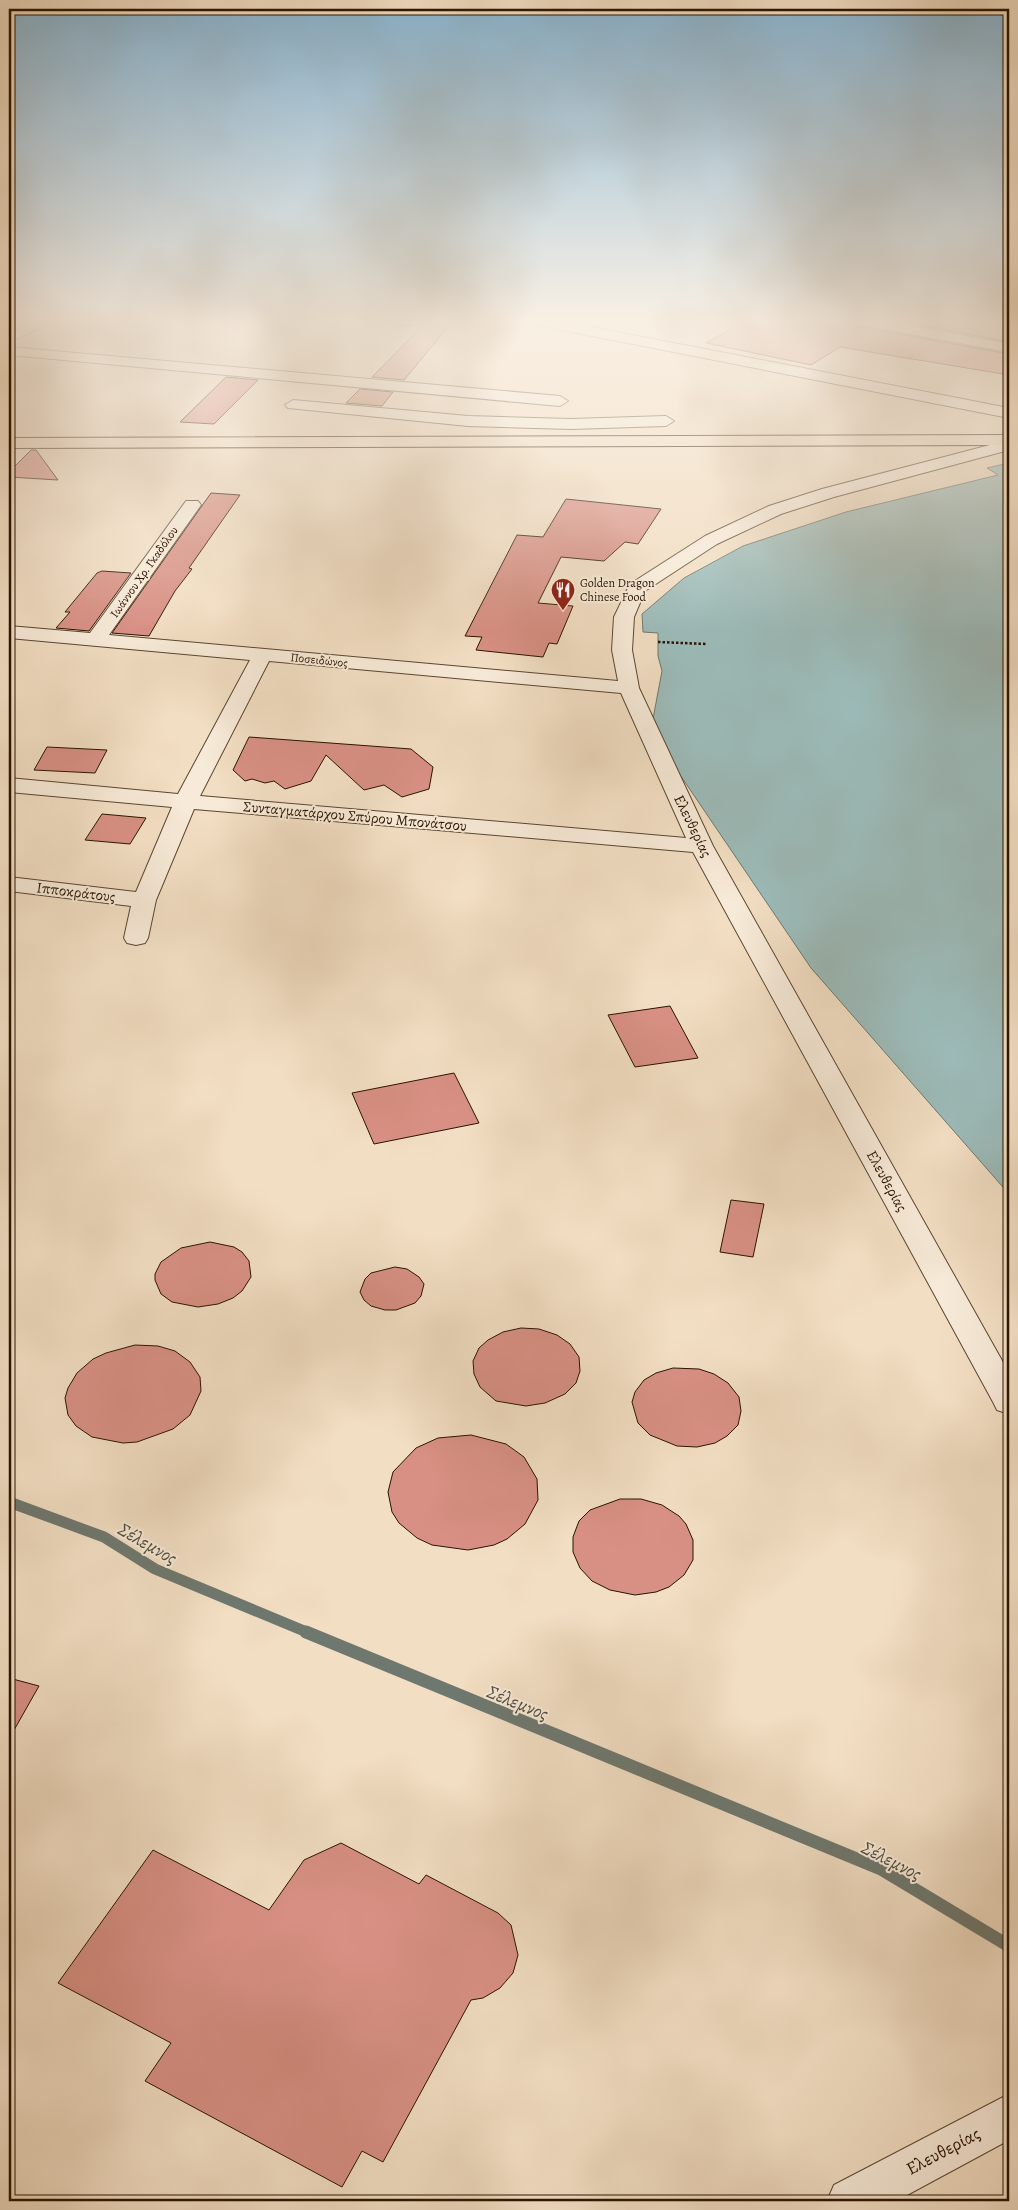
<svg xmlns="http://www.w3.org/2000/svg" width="1018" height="2210" font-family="Alegreya,serif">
<rect width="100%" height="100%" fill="#f2dec3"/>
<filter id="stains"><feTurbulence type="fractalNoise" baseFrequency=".004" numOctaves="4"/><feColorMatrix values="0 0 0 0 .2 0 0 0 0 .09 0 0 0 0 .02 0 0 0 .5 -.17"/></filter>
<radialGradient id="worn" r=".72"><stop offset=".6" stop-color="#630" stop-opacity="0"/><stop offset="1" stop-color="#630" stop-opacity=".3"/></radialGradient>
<path fill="#9cbbb9" stroke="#6e786f" d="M1009 463V1194L811 968 672 763 652 724 662 671 658 656V633L643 632 642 614 684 578 743 546 846 512 998 475 987 468Z"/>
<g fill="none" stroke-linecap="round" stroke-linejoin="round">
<path stroke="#6e786f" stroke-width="11" d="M9 1502 104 1537 155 1569 309 1633"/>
<path stroke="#6e786f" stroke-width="13" d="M306 1632 881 1869 1009 1946"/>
</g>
<g fill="#d89084" stroke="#2a1400">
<path d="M428 320H454L404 380 372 377Z"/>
<path d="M748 320H846L855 326 1009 354V375L840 347 811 365 706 343Z"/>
<path d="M894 320H984L1009 326V342Z"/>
<path d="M226 377 258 380 214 424 180 422Z"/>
<path d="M360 389 393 392 382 406 346 403Z"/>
<path d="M31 450H36L58 480 9 477V472Z"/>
<path d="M211 493 240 495 189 568 192 569 175 591 149 636 112 633Z"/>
<path d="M566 499 661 509 638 544 625 542 604 561 561 557 538 603 573 606 557 644 549 643 543 657 476 650 482 637 465 636 517 535 543 537Z"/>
<path d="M102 571 131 573 89 631 56 628 70 612H65L97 573Z"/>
<path d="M249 737 411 749 433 767 429 789 402 797 384 785 364 790 326 755 311 781 285 789 274 781 265 783 252 779 245 781 233 770Z"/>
<path d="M47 747 107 750 95 773 34 770Z"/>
<path d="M102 814 146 818 130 844 85 840Z"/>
<path d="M670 1006 698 1058 635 1067 608 1015Z"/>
<path d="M454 1073 479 1123 374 1144 352 1093Z"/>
<path d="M731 1200 764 1204 753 1257 720 1252Z"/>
<path d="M210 1242 234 1247 242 1252 249 1261 251 1277 242 1291 233 1298 218 1304 198 1307 172 1302 161 1294 155 1280V1274L161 1262 181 1248Z"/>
<path d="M395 1267 407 1269 419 1277 424 1284 421 1296 415 1303 396 1310H385L371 1306 364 1300 360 1292 365 1279 371 1273Z"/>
<path d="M521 1328 539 1329 557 1335 570 1344 579 1357 580 1371 576 1383 565 1394 545 1403 526 1406 496 1401 480 1387 474 1374 473 1361 479 1348 488 1340 503 1332Z"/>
<path d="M135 1345 158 1346 175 1351 190 1362 200 1377 201 1391 190 1415 173 1429 137 1442 123 1443 92 1437 76 1426 68 1415 65 1398 68 1388 77 1373 93 1359 106 1353Z"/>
<path d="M673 1368 699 1369 714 1374 728 1383 739 1397 741 1411 738 1425 727 1436 715 1443 697 1447 677 1446 650 1435 638 1423 632 1402 635 1392 644 1380 656 1373Z"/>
<path d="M471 1435 506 1444 524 1457 537 1479 538 1500 525 1524 507 1539 494 1545 468 1550 432 1545 417 1538 399 1523 392 1512 388 1492 393 1472 416 1448 438 1438Z"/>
<path d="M620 1499H641L662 1505 679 1516 686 1524 693 1540V1560L684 1575 669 1587 656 1592 635 1595 610 1590 592 1581 580 1568 573 1552V1537L579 1521 590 1510Z"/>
<path d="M9 1678 39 1686 9 1739Z"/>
<path d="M341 1843 419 1884 426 1875 498 1913 511 1925 518 1955 513 1973 500 1988 483 1998 471 2000 383 2162 362 2151 342 2187 145 2081 171 2043 58 1983 153 1850 269 1910 304 1860Z"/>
</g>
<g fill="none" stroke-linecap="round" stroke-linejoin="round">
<defs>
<g id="minor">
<path d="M35 320H54L9 343V334Z"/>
<path d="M386 320H425C418 327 393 327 386 320Z"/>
<path d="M524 320H555L1009 408V418L531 324Z"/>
<path d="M848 320H881L1009 344V352L855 324Z"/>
<path d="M9 347 560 396 568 401 560 406 9 355Z"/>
<path d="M293 400 468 416 571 419 666 416 674 421 666 426 571 429 468 426 288 408 285 405Z"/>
<path d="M1009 440V450L834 497 781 514 717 544 645 591 634 617 632 650 639 688 713 846 1009 1373V1414L997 1410 993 1402 693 852 194 809 156 900 148 938 145 943 136 945 127 943 124 938 131 906 9 891V877L136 892 172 807 9 792V778L178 794 250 660 9 638V626L90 633 186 501H198L201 505 109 635 618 681 612 650 614 617 628 588 630 584 705 536 769 506 822 489ZM269 661 621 693 686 838 200 796Z"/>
<path d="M1009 2094V2140L896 2201H827L834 2185Z"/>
</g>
<path id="major" d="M1009 435V445L9 448V438Z"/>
</defs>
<use href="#minor" stroke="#5c4631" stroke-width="2"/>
<use href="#major" stroke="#2a1400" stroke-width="2"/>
<path stroke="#2a1400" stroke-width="2.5" stroke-dasharray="2.5 2" stroke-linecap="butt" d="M658 642 707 644"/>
<use href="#minor" fill="#f7ead8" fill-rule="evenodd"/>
<use href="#major" fill="#f2dec3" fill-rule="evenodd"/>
</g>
<linearGradient id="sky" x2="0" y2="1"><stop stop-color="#89b7d5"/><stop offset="0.51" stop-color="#f9f0e4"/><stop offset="1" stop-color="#f9f0e4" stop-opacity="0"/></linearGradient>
<rect width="1018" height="630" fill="url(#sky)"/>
<defs>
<symbol id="restaurant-pin" viewBox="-11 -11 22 30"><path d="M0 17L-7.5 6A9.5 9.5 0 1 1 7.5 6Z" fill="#8f2418" stroke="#f7ead8"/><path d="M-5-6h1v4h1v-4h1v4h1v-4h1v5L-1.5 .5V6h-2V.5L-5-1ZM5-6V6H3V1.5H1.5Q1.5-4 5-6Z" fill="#fff"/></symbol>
</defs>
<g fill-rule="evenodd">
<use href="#restaurant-pin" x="549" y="576" width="28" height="38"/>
</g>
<g text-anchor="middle" stroke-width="4" stroke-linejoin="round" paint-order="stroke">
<g font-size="12" fill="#2a1400" stroke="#f7ead8">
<text transform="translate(144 572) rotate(-55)" y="4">Ιωάννου Χρ. Γκαδόλου</text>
<text transform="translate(319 660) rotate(6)" y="4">Ποσειδώνος</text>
</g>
<g font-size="12" fill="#2a1400" stroke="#f7ead8" text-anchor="start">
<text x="580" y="587">Golden Dragon<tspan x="580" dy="14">Chinese Food</tspan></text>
</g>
<g font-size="15" fill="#2a1400" stroke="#f7ead8">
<text transform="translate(355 816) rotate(5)" y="5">Συνταγματάρχου Σπύρου Μπονάτσου</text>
<text transform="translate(693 826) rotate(64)" y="5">Ελευθερίας</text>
<text transform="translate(76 892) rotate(7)" y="5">Ιπποκράτους</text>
<text transform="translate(887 1181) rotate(61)" y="5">Ελευθερίας</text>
</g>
<g font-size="18" fill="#2a1400" stroke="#f7ead8">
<text transform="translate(943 2151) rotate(-28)" y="6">Ελευθερίας</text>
</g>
<g font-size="19" font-style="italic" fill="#524e41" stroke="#f7ead8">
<text transform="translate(148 1543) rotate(30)" y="7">Σέλεμνος</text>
<text transform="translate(518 1702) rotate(22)" y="7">Σέλεμνος</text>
<text transform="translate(892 1860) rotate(27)" y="7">Σέλεμνος</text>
</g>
</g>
<rect width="1018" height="2210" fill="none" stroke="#f2dec3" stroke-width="30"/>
<rect x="10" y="10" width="998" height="2190" fill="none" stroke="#2a1400" stroke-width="2.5"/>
<rect x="15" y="15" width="988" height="2180" fill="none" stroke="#2a1400"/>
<rect width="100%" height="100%" filter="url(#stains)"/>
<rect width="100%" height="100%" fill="url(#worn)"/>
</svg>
